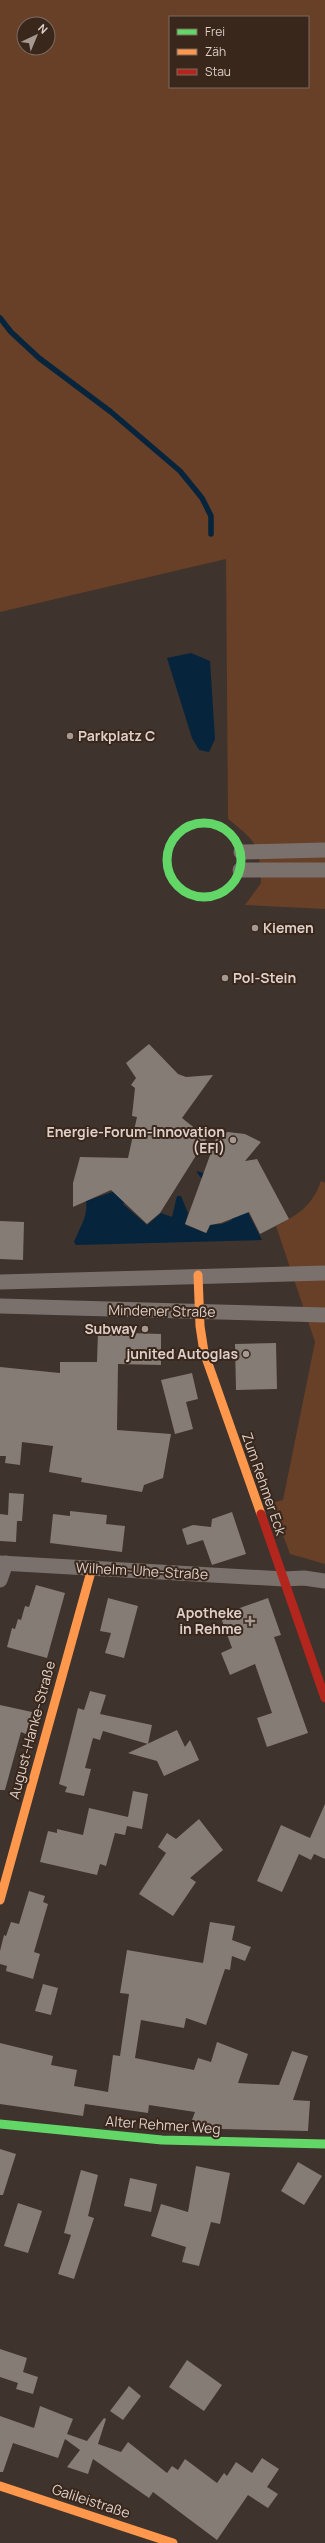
<svg xmlns="http://www.w3.org/2000/svg" width="325" height="2543" font-family="Manrope,sans-serif">
<rect width="100%" height="100%" fill="#3e332d"/>
<g fill="#683f27" fill-rule="evenodd">
<path d="M0 0H325V909L245 905 261 883C259 844 258 843 228 819L226 559 0 612ZM170 17H308V87H170ZM24 24H48V48H24Z"/>
<path d="M321 1181 325 1183V1564L290 1554 271 1503 283 1500 315 1342 276 1226C298 1215 313 1205 321 1181Z"/>
</g>
<g fill="#06253c">
<path d="M191 653 210 661 215 739 209 752 199 750 192 738 167 658Z"/>
<path d="M196 1171 250 1185 239 1195 262 1240 76 1245 74 1242C80 1226 88 1218 86 1201L142 1182 123 1204 147 1225 161 1213 172 1217 177 1196H181L188 1213 185 1225 207 1233 210 1225 222 1224 232 1220Z"/>
</g>
<g fill="none" stroke-linecap="round" stroke-linejoin="round">
<path stroke="#06253c" stroke-width="5.5" d="M0 318 11 332 39 358 111 412 180 471 202 498 211 516V534"/>
</g>
<g fill="#867c76">
<path d="M149 1044 178 1074 186 1077 213 1075 182 1118 207 1138 160 1213 147 1224 111 1190 73 1207V1183L80 1157 128 1158 137 1117 132 1116 135 1088 131 1085 136 1078 126 1063Z"/>
<path d="M228 1132 245 1134 261 1142 245 1161 257 1159 289 1219 260 1234 249 1212 221 1223 210 1225 206 1233 185 1224 217 1136Z"/>
<path d="M0 1221 24 1222 23 1260 0 1259Z"/>
<path d="M98 1332 161 1334V1365L118 1364 117 1430 171 1434 163 1478 144 1485 142 1492 81 1482 82 1478 49 1472 53 1446 22 1442 20 1465 5 1463 6 1456H0V1367L60 1373V1362H97Z"/>
<path d="M276 1343 277 1389 236 1390 235 1344Z"/>
<path d="M192 1373 198 1399 186 1402 193 1429 175 1434 161 1380Z"/>
<path d="M9 1493 24 1494 22 1521H17L16 1542 0 1541V1514L8 1515Z"/>
<path d="M70 1511 107 1515 106 1524 125 1526 122 1552 50 1543 53 1514 70 1516Z"/>
<path d="M232 1512 246 1554 212 1565 203 1540 187 1545 182 1529 193 1525 211 1527 212 1519Z"/>
<path d="M36 1585 65 1593 47 1658 7 1647 12 1628 15 1629 18 1619 21 1620 25 1606 29 1607Z"/>
<path d="M108 1598 138 1606 124 1658 105 1653 111 1633 100 1631Z"/>
<path d="M268 1598 281 1635 274 1637 308 1733 267 1747 257 1718 272 1713 255 1664 230 1675 221 1653 232 1648 220 1615Z"/>
<path d="M90 1691 106 1695 100 1714 152 1725 148 1744 103 1731 100 1740 93 1738 85 1768 91 1769 84 1796 65 1792 67 1787 59 1784 78 1708 84 1710Z"/>
<path d="M0 1705 32 1712 26 1734 21 1732 5 1790H0Z"/>
<path d="M177 1730 185 1747 190 1740 199 1760 164 1776 157 1761 128 1753Z"/>
<path d="M133 1791 148 1794 142 1829 127 1826 125 1835 115 1833 106 1866 100 1864 97 1875 40 1862 48 1831 57 1833V1829L83 1835 89 1808 128 1817Z"/>
<path d="M325 1804V1859L314 1854 311 1860 299 1854 282 1892 257 1881 281 1825 310 1838Z"/>
<path d="M199 1819 223 1850 190 1878 196 1882 173 1916 139 1894 166 1853 158 1847 167 1833 176 1839Z"/>
<path d="M29 1891 45 1896 43 1902 48 1904 34 1952 40 1954 33 1979 6 1971 7 1966 0 1964V1951L4 1935 6 1936 11 1922 19 1924Z"/>
<path d="M210 1922 235 1926 232 1940 251 1947 245 1961 232 1956 230 1970 225 1969 206 2025 186 2018 184 2028 141 2020 135 2058 194 2070 198 2058 211 2062 217 2042 248 2054 238 2083 279 2085 292 2051 308 2056 293 2100 310 2101 308 2131 221 2129 192 2120 195 2112 149 2105 148 2113 85 2104 83 2116 0 2104V2043L53 2056 51 2065 77 2070 74 2086 108 2092 113 2055 120 2056 129 1994 120 1993 127 1950 203 1963Z"/>
<path d="M43 1984 58 1988 51 2015 35 2011Z"/>
<path d="M0 2149 16 2154 3 2195H0Z"/>
<path d="M298 2162 322 2176 304 2205 281 2191Z"/>
<path d="M196 2166 230 2173 220 2224 211 2222 199 2266 182 2262 186 2247 151 2236 161 2204 188 2212Z"/>
<path d="M81 2170 98 2175 88 2216 94 2218 74 2279 58 2274 71 2235 64 2233Z"/>
<path d="M130 2178 157 2184 151 2212 124 2206Z"/>
<path d="M18 2203 42 2211 28 2253 4 2246Z"/>
<path d="M0 2349 27 2358 23 2372 38 2377 33 2394 16 2389 18 2383 0 2377Z"/>
<path d="M187 2360 222 2385 204 2411 169 2387Z"/>
<path d="M129 2386 141 2396 123 2420 110 2411Z"/>
<path d="M40 2406 73 2419 67 2434 87 2441 104 2418 106 2419 98 2444 121 2452 128 2442 167 2473 172 2466 178 2470 185 2459 217 2483 224 2473 227 2476 236 2462 252 2473 262 2458 279 2469 267 2487 278 2494 268 2508 248 2495 217 2540 153 2492 149 2498 93 2459 88 2474 67 2467 80 2450 65 2439 58 2458 13 2443 3 2472H0V2416L34 2428Z"/>
</g>
<g fill="none" stroke-linecap="round" stroke-linejoin="round">
<g stroke="#7a716d" stroke-width="15">
<path d="M241 852 325 850"/>
<path d="M240 870H325"/>
<path d="M0 1282 325 1273"/>
<path d="M0 1306 325 1315"/>
<path d="M0 1563 284 1579 304 1578 325 1581"/>
<path d="M0 1580 6 1563"/>
</g>
<g stroke="#63d668" stroke-width="9">
<circle cx="204" cy="860" r="37"/>
<path d="M0 2124 162 2140 325 2144"/>
</g>
<g stroke="#ff974d" stroke-width="9">
<path d="M198 1275 200 1326 204 1352 261 1514"/>
<path d="M0 1900 92 1568"/>
<path d="M0 2486 173 2543"/>
</g>
<path stroke="#b3261e" stroke-width="9" d="M261 1514 325 1698"/>
</g>
<g fill="#a59992" stroke="#3a271c" stroke-width="1.5">
<circle cx="70" cy="736" r="4"/>
<circle cx="255" cy="928" r="4"/>
<circle cx="225" cy="978" r="4"/>
<circle cx="233" cy="1140" r="4"/>
<circle cx="145" cy="1329" r="4"/>
<circle cx="246" cy="1354" r="4"/>
<path d="M248 1615h4v4h4v4h-4v4h-4v-4h-4v-4h4z"/>
</g>
<g text-anchor="middle" stroke-width="4" stroke-linejoin="round" paint-order="stroke">
<g font-size="14" font-weight="bold" fill="#ddd0c9" stroke="#3a271c" text-anchor="end">
<text x="78" y="741" text-anchor="start">Parkplatz C</text>
<text x="263" y="933" text-anchor="start">Kiemen</text>
<text x="233" y="983" text-anchor="start">Pol-Stein</text>
<text x="225" y="1137">Energie-Forum-Innovation<tspan x="225" dy="16">(EFI)</tspan></text>
<text x="137" y="1334">Subway</text>
<text x="238" y="1359">junited Autoglas</text>
<text x="242" y="1618">Apotheke<tspan x="242" dy="16">in Rehme</tspan></text>
</g>
<g font-size="14" fill="#ddd0c9" stroke="#3a271c">
<text transform="translate(162 1311) rotate(1)" y="5">Mindener Straße</text>
<text transform="translate(264 1484) rotate(71)" y="5">Zum Rehmer Eck</text>
<text transform="translate(142 1571) rotate(3)" y="5">Wilhelm-Uhe-Straße</text>
<text transform="translate(32 1730) rotate(-75)" y="5">August-Hanke-Straße</text>
<text transform="translate(163 2125) rotate(4)" y="5">Alter Rehmer Weg</text>
<text transform="translate(91 2501) rotate(18)" y="5">Galileistraße</text>
</g>
</g>
<rect x="169" y="16" width="140" height="72" fill="#3a271c" stroke="#7b6b61"/>
<rect x="177" y="29" width="20" height="6" fill="#63d668" stroke="#7b6b61"/>
<text x="205" y="36" font-size="12" fill="#ddd0c9">Frei</text>
<rect x="177" y="49" width="20" height="6" fill="#ff974d" stroke="#7b6b61"/>
<text x="205" y="56" font-size="12" fill="#ddd0c9">Zäh</text>
<rect x="177" y="69" width="20" height="6" fill="#b3261e" stroke="#7b6b61"/>
<text x="205" y="76" font-size="12" fill="#ddd0c9">Stau</text>
<g transform="translate(36 36) rotate(44)"><circle r="19" fill="#3a271c" stroke="#7b6b61"/>
<path d="M0-3L7 15L0 10L-7 15Z" fill="#a59992"/>
<text y="-6" font-size="11" font-weight="bold" text-anchor="middle" fill="#ddd0c9">N</text>
</g>
</svg>
